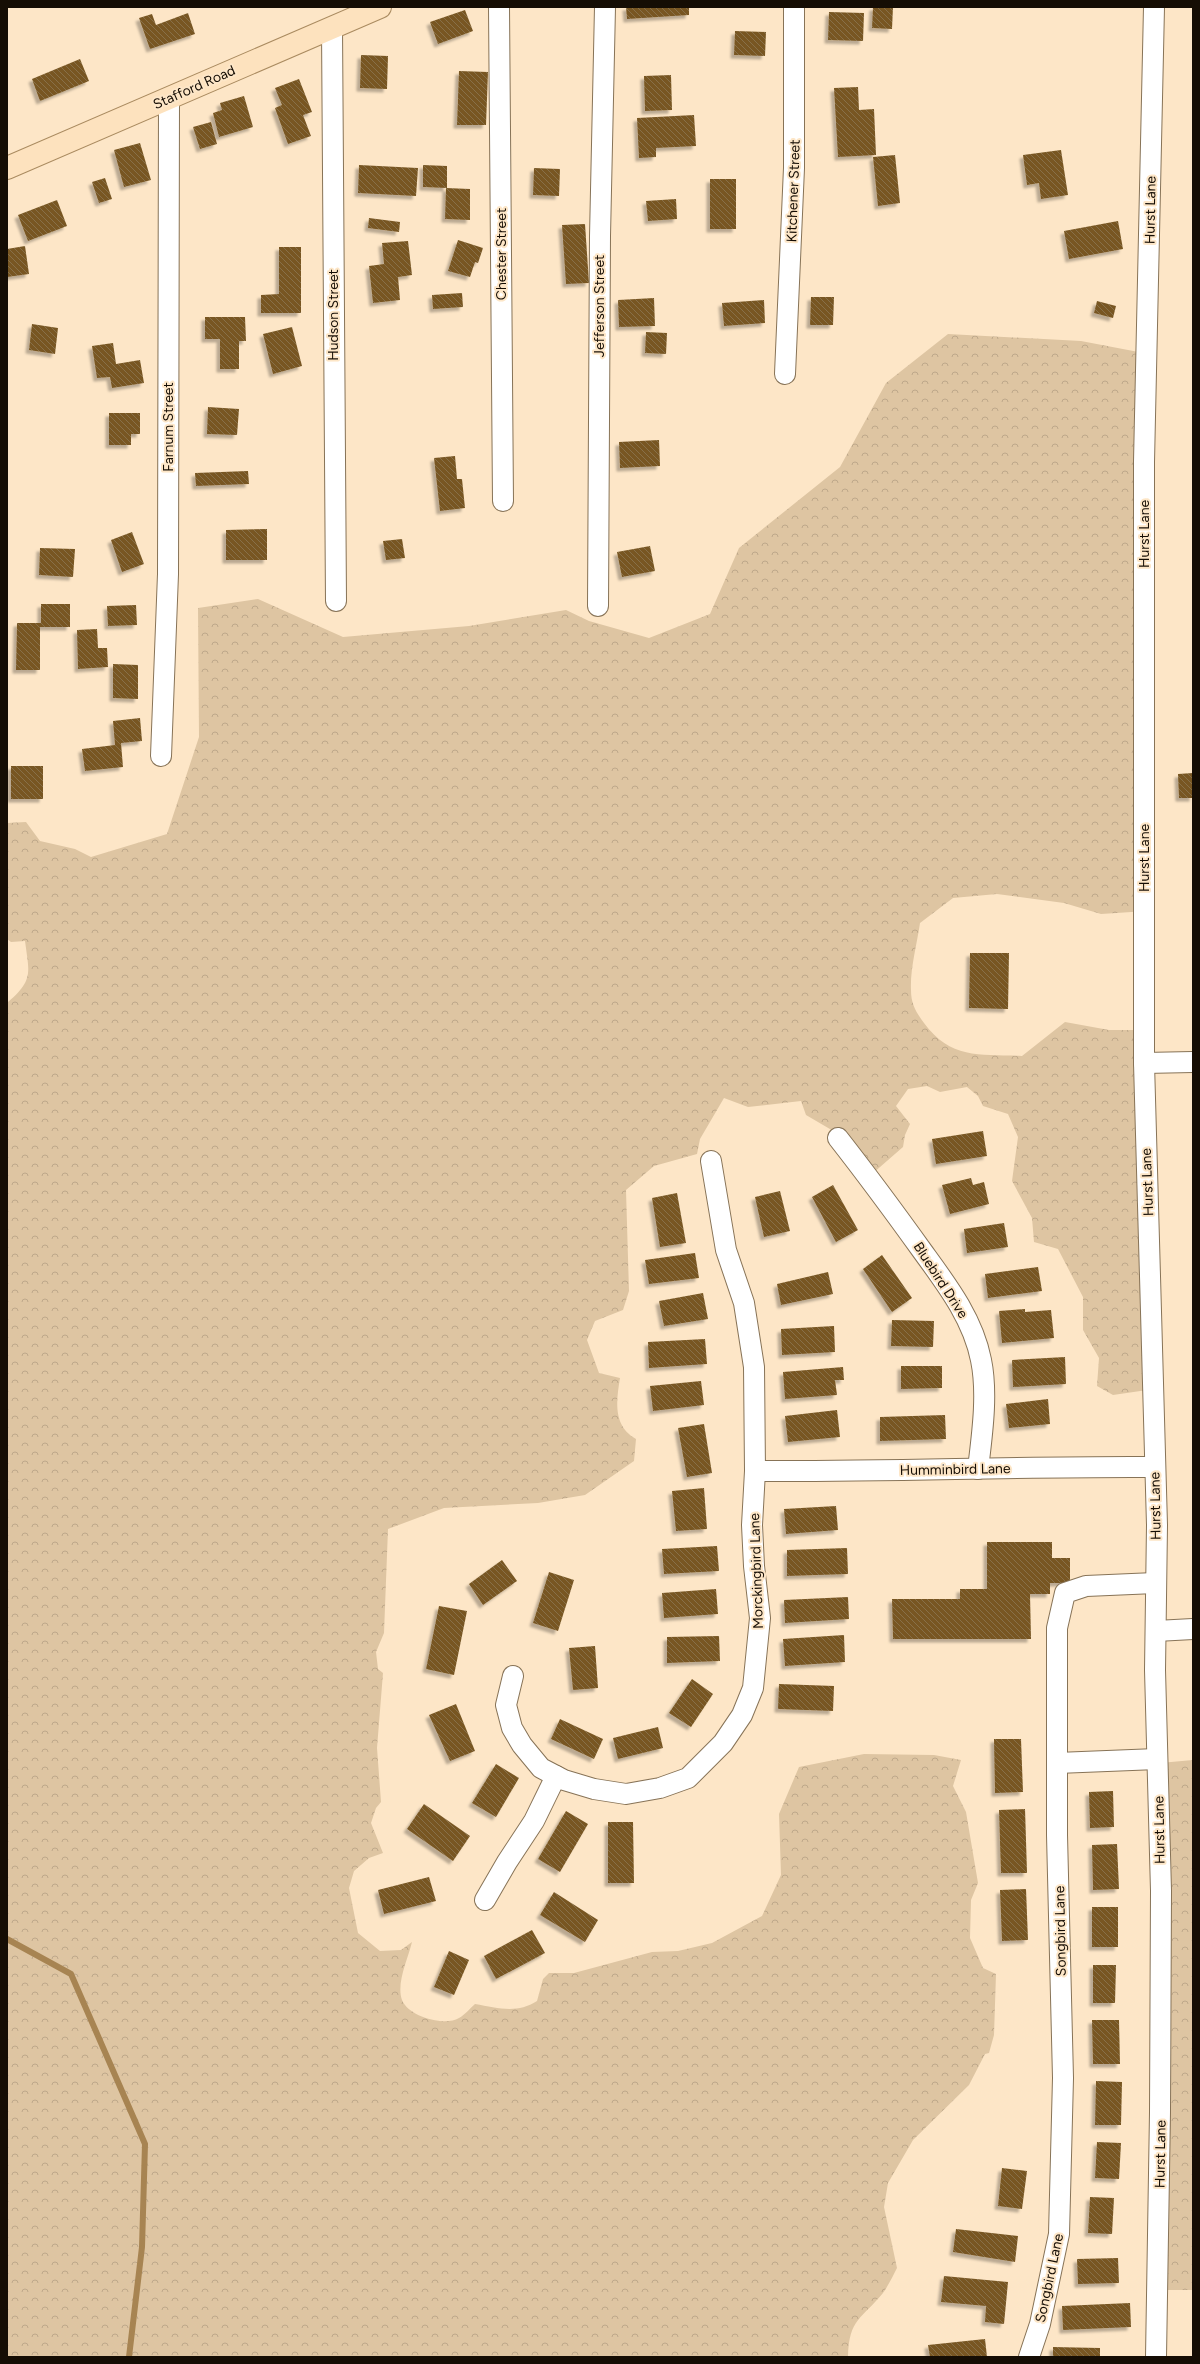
<svg xmlns="http://www.w3.org/2000/svg" width="1200" height="2364" font-family="Figtree,sans-serif">
<defs>
<pattern id="forest-crowns" width="20" height="18" patternUnits="userSpaceOnUse"><rect width="20" height="18" fill="#dec5a2"/><path d="M2 6a3 3 0 1 1 6 0M12 15a3 3 0 1 1 6 0" fill="none" stroke="#bea88a"/></pattern>
<pattern id="building-back-hatch" width="6" height="6" patternUnits="userSpaceOnUse"><rect width="6" height="6" fill="#785724"/><path d="M-1 5l2 2M0 0l6 6M5-1l2 2" fill="none" stroke="#886f48"/></pattern>
<filter id="shadow"><feDropShadow dx="-3.5" dy="3.5" stdDeviation="1" flood-color="#0004"/></filter>
</defs>
<rect width="100%" height="100%" fill="#fde6c7"/>
<g fill="url(#forest-crowns)">
<path d="M948 334 1081 341 1149 354 1147 911 1101 914 1064 903 997 894 953 898 920 923C917 944 910 969 911 990 911 1004 916 1012 924 1023 951 1060 981 1054 1022 1056L1065 1022 1109 1030H1134L1154 1389 1113 1395 1097 1386 1099 1358 1083 1330V1297L1058 1249 1034 1242 1032 1218 1012 1181 1018 1137 1008 1114 983 1106 978 1096 967 1087 940 1092 927 1086 908 1089 896 1106 910 1124 905 1135 903 1147 872 1174 835 1132 806 1115 801 1101 748 1107 724 1098 700 1139 697 1154 654 1166 626 1190 629 1291 623 1310 595 1321 587 1340 599 1373 620 1378C616 1402 613 1426 636 1439L634 1461 585 1495 538 1503 444 1508 388 1529 384 1633 376 1652 378 1669 383 1673 377 1748 381 1802 376 1808 371 1823 383 1853 369 1858 354 1871 349 1888 358 1933 380 1951 401 1950 412 1942C408 1959 396 1983 402 2000 408 2016 444 2027 459 2018 465 2015 470 2008 475 2004 498 2008 517 2014 537 2001L543 1979 549 1973H574L652 1952 678 1951 712 1943 762 1916 781 1875 779 1814 799 1767 864 1754 934 1755 961 1760 953 1786 966 1812 978 1883 971 1900 970 1938 983 1968 996 1974 994 2035 989 2053 985 2054 969 2085 913 2140 888 2183 884 2207 897 2268C893 2276 888 2286 883 2293 862 2319 849 2318 848 2357H7V1006L8 1002C34 980 29 972 25 941L11 942 7 939V823L26 822 40 841 75 849 91 857 167 834 199 737 198 608 258 599 343 637 469 626 566 610 589 621 649 638 710 614 739 548 840 467 886 383Z"/>
<path d="M1193 1760V2290H1161L1160 1763Z"/>
</g>
<g fill="none" stroke-linecap="round" stroke-linejoin="round">
<path stroke="#a78452" stroke-width="6" d="M7 1939 71 1974 145 2144 142 2247 129 2357"/>
</g>
<g fill="url(#building-back-hatch)" filter="url(#shadow)">
<path d="M626 7H689V15L627 19Z"/>
<path d="M873 7H893L892 29 872 28Z"/>
<path d="M465 10 473 31 438 44 430 22Z"/>
<path d="M829 12 864 13 863 41 828 40Z"/>
<path d="M188 13 195 34 150 49 139 18 152 14 156 25Z"/>
<path d="M735 31 766 32 765 56 734 55Z"/>
<path d="M361 55 388 56 387 89 360 88Z"/>
<path d="M80 59 89 81 40 101 32 79Z"/>
<path d="M459 71 488 72 486 125H457Z"/>
<path d="M671 75 672 110 645 111 644 76Z"/>
<path d="M299 79 312 112 303 115 311 136 288 144 275 108 282 105 275 88Z"/>
<path d="M858 87 859 110 874 109 876 155 838 157 834 88Z"/>
<path d="M244 96 253 127 219 137 213 113 222 110 220 103Z"/>
<path d="M694 115 696 146 656 148V157L639 158 637 118Z"/>
<path d="M211 122 217 144 200 149 193 127Z"/>
<path d="M140 143 151 180 124 187 114 150Z"/>
<path d="M1061 150 1068 195 1041 199 1039 183 1027 185 1023 155Z"/>
<path d="M895 155 900 203 878 206 873 157Z"/>
<path d="M359 165 418 168 416 196 358 193Z"/>
<path d="M423 165 447 166V188L423 187Z"/>
<path d="M534 168 560 169 559 196 533 195Z"/>
<path d="M105 178 112 199 99 203 92 182Z"/>
<rect x="710" y="179" width="26" height="50"/>
<path d="M446 188 470 189V220L445 219Z"/>
<path d="M676 199 677 219 648 221 646 201Z"/>
<path d="M57 200 67 226 28 241 18 215Z"/>
<path d="M369 218 400 222 399 232 368 228Z"/>
<path d="M1118 221 1123 249 1069 259 1064 231Z"/>
<path d="M585 224 589 283 566 284 562 225Z"/>
<path d="M458 240 483 248 478 263 475 262 470 277 448 271Z"/>
<path d="M408 241 412 275 398 277 400 300 373 303 369 266 384 264 382 243Z"/>
<path d="M25 246 29 274 7 277V249Z"/>
<path d="M279 247H301V313H261V295L279 294Z"/>
<path d="M462 293 463 307 433 309 432 295Z"/>
<path d="M811 297H834L833 325H810Z"/>
<path d="M654 298 655 326 619 327 618 300Z"/>
<path d="M764 300 765 323 724 326 722 303Z"/>
<path d="M1097 301 1116 306 1113 318 1094 313Z"/>
<path d="M205 317H245L246 341H239V369H220V339H205Z"/>
<path d="M32 324 58 328 55 354 29 350Z"/>
<path d="M292 327 302 366 273 374 263 334Z"/>
<path d="M646 332 667 333 666 354 645 353Z"/>
<path d="M113 343 116 364 140 360 144 383 112 388 110 377 97 378 92 346Z"/>
<path d="M208 407 239 409 237 435 207 434Z"/>
<path d="M109 413H140V434H131V445H109Z"/>
<path d="M659 440 660 466 620 468 619 442Z"/>
<path d="M455 456 457 479H462L465 508 440 511 434 458Z"/>
<path d="M248 471 249 484 196 486 195 473Z"/>
<path d="M267 529V560H226V530Z"/>
<path d="M132 532 144 564 122 572 111 540Z"/>
<path d="M402 539 405 558 386 560 383 541Z"/>
<path d="M650 546 655 571 622 577 617 552Z"/>
<path d="M40 548 75 549 73 577 39 575Z"/>
<path d="M41 604H70V627H40V670H16L17 623H41Z"/>
<path d="M136 605 137 625 108 626 107 606Z"/>
<path d="M97 629 98 648H107L108 667 78 669 77 630Z"/>
<path d="M113 664 138 665V699L113 698Z"/>
<path d="M140 718 142 741 121 743 123 767 85 771 82 749 115 745 113 721Z"/>
<rect x="11" y="766" width="32" height="33"/>
<path d="M1193 773V798H1179L1178 774Z"/>
<path d="M970 953H1009L1008 1009 969 1008Z"/>
<path d="M983 1131 987 1156 936 1164 932 1139Z"/>
<path d="M971 1178 973 1185 984 1182 989 1204 950 1214 942 1185Z"/>
<path d="M833 1185 858 1230 836 1242 812 1197Z"/>
<path d="M780 1191 790 1231 764 1237 755 1197Z"/>
<path d="M677 1193 686 1243 660 1247 652 1198Z"/>
<path d="M1004 1223 1008 1247 967 1253 964 1229Z"/>
<path d="M695 1253 699 1278 649 1284 645 1260Z"/>
<path d="M882 1255 912 1298 892 1312 863 1269Z"/>
<path d="M1038 1267 1042 1291 988 1298 985 1274Z"/>
<path d="M828 1272 833 1294 781 1305 777 1284Z"/>
<path d="M703 1293 708 1319 664 1326 659 1301Z"/>
<path d="M1025 1309V1312L1051 1310 1054 1338 1002 1343 999 1311Z"/>
<path d="M892 1320 934 1321 933 1347 891 1346Z"/>
<path d="M834 1326 835 1352 782 1355 781 1329Z"/>
<path d="M705 1339 707 1364 649 1368 648 1342Z"/>
<path d="M1065 1357 1066 1384 1013 1387 1012 1360Z"/>
<path d="M901 1366H942V1388L901 1389Z"/>
<path d="M843 1367 844 1380H835L837 1395 785 1399 783 1372Z"/>
<path d="M701 1381 704 1405 653 1411 650 1386Z"/>
<path d="M1048 1399 1050 1424 1009 1428 1006 1404Z"/>
<path d="M837 1410 840 1437 788 1442 785 1416Z"/>
<path d="M945 1415 946 1439 880 1441V1417Z"/>
<path d="M704 1424 712 1473 687 1477 678 1428Z"/>
<path d="M704 1488 707 1529 676 1531 672 1491Z"/>
<path d="M836 1506 838 1530 786 1534 784 1509Z"/>
<path d="M987 1542H1052V1558H1070V1583H1050V1594H1030L1031 1639H893L892 1599H960V1589H987Z"/>
<path d="M717 1546 719 1571 664 1574 662 1549Z"/>
<path d="M847 1548 848 1574 787 1576V1550Z"/>
<path d="M502 1560 517 1581 483 1605 469 1584Z"/>
<path d="M549 1572 574 1580 558 1631 533 1623Z"/>
<path d="M716 1589 718 1614 664 1618 662 1593Z"/>
<path d="M848 1597 849 1619 785 1623 784 1600Z"/>
<path d="M439 1606 467 1611 454 1675 426 1669Z"/>
<path d="M844 1635 845 1662 785 1666 783 1639Z"/>
<path d="M719 1636 720 1661 667 1663V1637Z"/>
<path d="M595 1646 598 1688 573 1690 569 1648Z"/>
<path d="M692 1679 713 1694 691 1727 669 1713Z"/>
<path d="M779 1684 834 1686 833 1711 778 1709Z"/>
<path d="M456 1704 475 1751 450 1761 429 1715Z"/>
<path d="M560 1719 603 1739 594 1759 551 1739Z"/>
<path d="M658 1727 663 1748 618 1759 613 1738Z"/>
<path d="M994 1739H1021L1023 1792 995 1793Z"/>
<path d="M496 1764 519 1778 496 1817 472 1803Z"/>
<path d="M1113 1791 1114 1827 1090 1828 1089 1792Z"/>
<path d="M424 1804 470 1836 453 1861 407 1829Z"/>
<path d="M1025 1809 1027 1873H1001L999 1810Z"/>
<path d="M566 1811 588 1824 560 1872 538 1859Z"/>
<path d="M608 1822H633L634 1883H608Z"/>
<path d="M1117 1844 1119 1889 1093 1890 1092 1845Z"/>
<path d="M429 1877 436 1901 384 1914 378 1890Z"/>
<path d="M1026 1889 1028 1940 1002 1941 1000 1890Z"/>
<path d="M554 1892 598 1920 585 1942 540 1915Z"/>
<rect x="1092" y="1907" width="26" height="40"/>
<path d="M532 1930 545 1953 496 1979 484 1956Z"/>
<path d="M449 1951 469 1960 454 1995 434 1987Z"/>
<path d="M1093 1965H1116L1115 2003H1093Z"/>
<path d="M1092 2020H1119L1120 2064H1093Z"/>
<path d="M1096 2081 1122 2082 1121 2125H1095Z"/>
<path d="M1097 2142 1121 2143 1119 2179 1095 2178Z"/>
<path d="M1002 2168 1027 2171 1022 2209 998 2206Z"/>
<path d="M1090 2197 1114 2198 1112 2234 1088 2233Z"/>
<path d="M956 2229 1018 2236 1015 2262 953 2252Z"/>
<path d="M1118 2258 1119 2283 1078 2284 1077 2259Z"/>
<path d="M944 2276 1008 2282 1004 2324 985 2322 986 2306 941 2302Z"/>
<path d="M1130 2303 1131 2327 1063 2330 1062 2306Z"/>
<path d="M985 2339 987 2357H930L928 2345Z"/>
<path d="M1053 2347 1100 2348V2357H1053Z"/>
</g>
<g fill="none" stroke-linecap="round" stroke-linejoin="round">
<defs>
<g id="minor">
<path d="M499 7 503 501"/>
<path d="M1154 7 1144 462V1063L1157 1525 1155 1670 1161 1891 1160 2112 1156 2357"/>
<path d="M332 28 336 601"/>
<path d="M785 374 794 168V7"/>
<path d="M598 606 600 236 605 7"/>
<path d="M161 756 168 574 169 99"/>
<path d="M1144 1063 1193 1062"/>
<path d="M838 1138C867 1175 895 1213 923 1252 947 1285 973 1319 981 1360 988 1394 982 1435 978 1469"/>
<path d="M755 1471C889 1472 1022 1466 1155 1467"/>
<path d="M1156 1631 1193 1629"/>
<path d="M513 1676 506 1705 512 1728 522 1745 541 1768 564 1780 594 1789 626 1794 660 1788 688 1778 723 1743 742 1715 753 1688 760 1618 754 1566 752 1525 755 1471 754 1367 744 1303 726 1250 711 1161"/>
<path d="M1057 1763 1157 1759"/>
<path d="M485 1900 507 1862 534 1821 556 1776"/>
<path d="M1029 2357 1040 2324 1059 2234 1063 2078 1057 1835V1628L1065 1593 1086 1586 1155 1583"/>
</g>
<path id="major" d="M7 168 380 7"/>
</defs>
<use href="#minor" stroke="#877357" stroke-width="22"/>
<use href="#major" stroke="#aa8b60" stroke-width="24"/>
<use href="#minor" stroke="#fff" stroke-width="20"/>
<use href="#major" stroke="#fde2be" stroke-width="22"/>
</g>
<g text-anchor="middle" stroke-width="4" stroke-linejoin="round" paint-order="stroke">
<g font-size="14" fill="#150d04" stroke="#fde6c7">
<text transform="translate(194 87) rotate(-24)" y="5">Stafford Road</text>
<text transform="translate(793 191) rotate(-88)" y="5">Kitchener Street</text>
<text transform="translate(1150 210) rotate(-89)" y="5">Hurst Lane</text>
<text transform="translate(501 254) rotate(-90)" y="5">Chester Street</text>
<text transform="translate(599 306) rotate(-90)" y="5">Jefferson Street</text>
<text transform="translate(333 315) rotate(-90)" y="5">Hudson Street</text>
<text transform="translate(168 427) rotate(-90)" y="5">Farnum Street</text>
<text transform="translate(1144 534) rotate(-90)" y="5">Hurst Lane</text>
<text transform="translate(1144 858) rotate(-90)" y="5">Hurst Lane</text>
<text transform="translate(1147 1182) rotate(-92)" y="5">Hurst Lane</text>
<text transform="translate(941 1280) rotate(57)" y="5">Bluebird Drive</text>
<text transform="translate(955 1469) rotate(-1)" y="5">Humminbird Lane</text>
<text transform="translate(1155 1506) rotate(-91)" y="5">Hurst Lane</text>
<text transform="translate(756 1571) rotate(-92)" y="5">Morckingbird Lane</text>
<text transform="translate(1159 1830) rotate(-91)" y="5">Hurst Lane</text>
<text transform="translate(1060 1931) rotate(-91)" y="5">Songbird Lane</text>
<text transform="translate(1160 2154) rotate(-89)" y="5">Hurst Lane</text>
<text transform="translate(1049 2278) rotate(-78)" y="5">Songbird Lane</text>
</g>
</g>
<rect width="1200" height="2364" fill="none" stroke="#150d04" stroke-width="16"/>
</svg>
